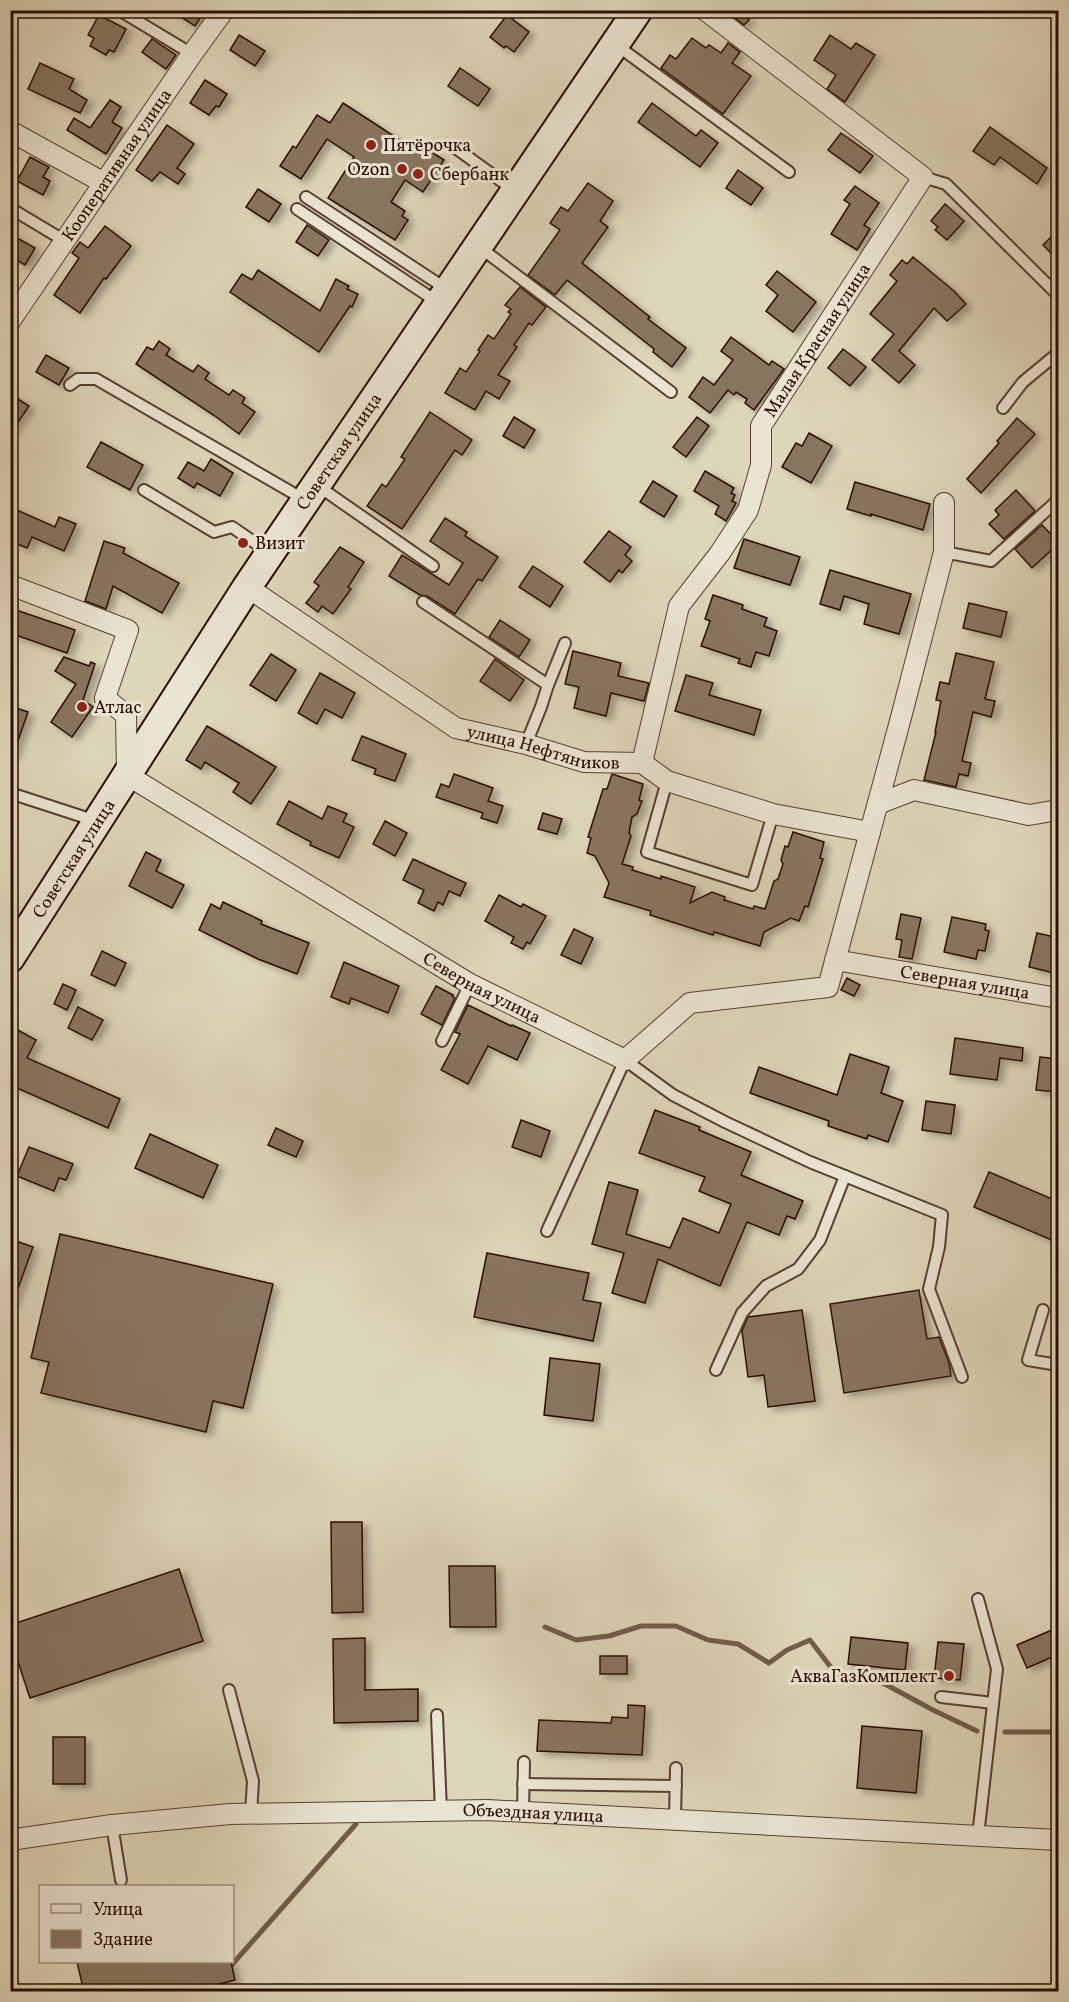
<svg xmlns="http://www.w3.org/2000/svg" width="1069" height="2002" font-family="Vollkorn,serif">
<defs>
<filter id="shadow"><feDropShadow dx="6" dy="4" stdDeviation="3" flood-color="#0004"/></filter>
</defs>
<rect width="100%" height="100%" fill="#ded6b9"/>
<filter id="stains"><feTurbulence type="fractalNoise" baseFrequency=".00333" numOctaves="4"/><feColorMatrix values="0 0 0 0 .2 0 0 0 0 .09 0 0 0 0 .02 0 0 0 .5 -.17"/></filter>
<radialGradient id="worn" r=".72"><stop offset=".6" stop-color="#630" stop-opacity="0"/><stop offset="1" stop-color="#630" stop-opacity=".3"/></radialGradient>
<g fill="none" stroke-linecap="round" stroke-linejoin="round">
<g stroke="#725c4b" stroke-width="5">
<path d="M545 1627 576 1640 609 1636 641 1626H676L708 1640 738 1644 769 1663 787 1650 810 1640 836 1674 883 1683 933 1710 977 1731"/>
<path d="M1005 1732H1058"/>
<path d="M229 1968 356 1824"/>
<path d="M191 1992 213 1986 217 1982"/>
</g>
</g>
<g fill="#887561" stroke="#2b0c02" stroke-width="1.5" filter="url(#shadow)">
<path d="M170 10H205L195 26Z"/>
<path d="M725 10H739L749 20 744 25Z"/>
<path d="M99 15 126 29 114 52 109 50 106 55 90 46 94 38 88 35Z"/>
<path d="M507 15 529 32 514 52 506 46 504 48 490 37Z"/>
<path d="M239 35 265 51 255 66 230 50Z"/>
<path d="M830 35 851 49 856 43 875 55 845 102 827 89 836 75 814 60Z"/>
<path d="M692 38 706 48 709 45 721 53 728 43 740 52 732 63 751 76 723 114 661 68 670 55 676 59Z"/>
<path d="M152 39 176 55 166 69 142 52Z"/>
<path d="M40 63 74 79 69 89 87 100 80 113 28 89Z"/>
<path d="M460 68 490 89 478 106 448 86Z"/>
<path d="M205 80 227 94 219 107 216 106 209 115 190 103Z"/>
<path d="M110 100 121 107 112 122 122 128 106 154 67 130 74 118 90 128Z"/>
<path d="M343 103 412 148 416 142 444 160 423 192 405 180 391 202 405 211 402 216 408 220 395 240 328 198 354 157 327 139 301 179 280 166 293 146 296 148 317 115 330 123Z"/>
<path d="M652 103 696 136 701 130 718 143 700 167 638 122Z"/>
<path d="M167 125 194 144 177 168 185 174 178 184 160 172 152 181 136 170Z"/>
<path d="M990 127 1047 168 1037 184 1000 157 994 165 973 151Z"/>
<path d="M841 133 873 156 860 173 828 150Z"/>
<path d="M30 157 49 167 43 177 50 181 43 195 17 181Z"/>
<path d="M738 170 763 188 751 205 726 188Z"/>
<path d="M588 183 613 201 600 221 608 227 582 263 650 317 648 319 686 348 672 367 653 352 654 349 567 280 555 295 528 275 560 230 550 223 561 207 568 211Z"/>
<path d="M855 186 879 203 864 225 870 229 857 250 831 234 850 204 844 200Z"/>
<path d="M258 189 281 204 269 222 246 207Z"/>
<path d="M945 204 964 221 947 240 935 230 938 227 931 221Z"/>
<path d="M307 225 329 240 318 256 296 242Z"/>
<path d="M105 226 131 246 106 279 104 278 80 313 54 295 79 258 72 253 80 242 88 248Z"/>
<path d="M1059 229V261L1043 245Z"/>
<path d="M10 234 35 248 25 265 10 256Z"/>
<path d="M913 257 954 291 966 304 947 321 934 308 899 351 915 365 899 383 872 360 894 334 870 314 897 281 890 275 902 260 907 264Z"/>
<path d="M258 270 320 311 336 279 349 286 347 289 358 294 352 307 350 306 319 352 230 292 242 274 252 280Z"/>
<path d="M777 271 816 302 793 332 766 311 778 295 766 285Z"/>
<path d="M520 287 546 307 532 325 529 323 514 345 517 347 498 375 510 381 499 399 486 391 475 410 445 393 460 368 466 372 480 351 478 350 488 335 494 339 511 314 508 312 511 309 505 305Z"/>
<path d="M731 337 769 365 772 361 784 369 754 410 745 403 747 399 736 392 734 395 728 390 710 413 689 397 703 377 714 385 733 360 721 351Z"/>
<path d="M159 341 170 349 166 355 193 372 198 365 209 373 205 379 229 395 233 390 245 398 242 403 255 412 239 434 215 416 136 364 147 347 153 350Z"/>
<path d="M843 349 866 367 850 386 828 368Z"/>
<path d="M46 355 69 368 59 385 36 372Z"/>
<path d="M10 394 29 406 10 434Z"/>
<path d="M430 412 472 440 462 455 455 450 402 529 367 506 382 484 386 487 405 459 401 457Z"/>
<path d="M514 417 535 430 524 448 503 436Z"/>
<path d="M697 417 709 426 686 457 673 447Z"/>
<path d="M1017 418 1035 434 981 493 967 479 999 443 997 441Z"/>
<path d="M809 433 832 446 811 483 782 467 796 443 802 446Z"/>
<path d="M101 442 143 465 130 490 87 467Z"/>
<path d="M211 459 233 473 220 496 197 483 194 488 178 478 188 462 204 471Z"/>
<path d="M705 471 734 488 731 493 735 495 732 501 736 503 726 521 715 514 719 506 694 491Z"/>
<path d="M653 481 677 496 664 517 640 502Z"/>
<path d="M855 482 930 504 923 530 871 514V516L847 509Z"/>
<path d="M1016 490 1035 511 1004 539 989 524 999 515 995 510Z"/>
<path d="M10 507 55 527 59 517 76 524 64 551 32 537 27 548 10 541Z"/>
<path d="M445 518 467 532 465 536 498 557 482 581 478 579 455 614 427 596 420 595 389 576 402 555 449 585 463 563 430 541Z"/>
<path d="M1042 525 1059 543 1032 568 1015 549Z"/>
<path d="M609 531 631 547 625 555 632 561 622 573 619 570 610 582 584 562Z"/>
<path d="M744 539 800 557 790 585 734 568Z"/>
<path d="M104 541 125 548 123 553 179 583 162 613 113 586 106 609 85 601Z"/>
<path d="M340 547 364 562 348 587 351 589 333 614 322 606 318 612 306 603 319 586 314 582Z"/>
<path d="M533 566 563 586 550 607 519 587Z"/>
<path d="M830 570 911 594 899 634 864 624 869 604 844 596 840 610 820 604Z"/>
<path d="M713 595 743 605 742 609 767 618 764 626 777 631 769 656 756 652 751 667 738 663 740 659 701 646 710 621 705 619Z"/>
<path d="M969 603 1007 612 1001 637 963 628Z"/>
<path d="M10 608 75 630 67 653 10 633Z"/>
<path d="M500 620 530 640 519 657 489 637Z"/>
<path d="M573 651 621 663 618 676 649 683 644 701 611 693 606 716 574 708 579 687 565 684Z"/>
<path d="M956 653 994 662 985 699 995 701 991 717 973 712 962 761 971 763 968 776 959 774 956 787 924 780 936 732H935L941 701 936 700 940 682 949 684Z"/>
<path d="M271 654 296 670 276 701 250 685Z"/>
<path d="M64 657 89 666 91 662 95 664 83 700 93 707 72 737 51 722 76 684 55 671Z"/>
<path d="M495 659 524 680 510 701 480 681Z"/>
<path d="M320 673 355 693 342 718 325 709 317 724 298 713Z"/>
<path d="M686 675 713 683 709 695 761 710 754 735 675 711Z"/>
<path d="M10 706 28 712 12 758 10 757Z"/>
<path d="M207 726 276 767 251 804 233 792 239 783 205 762 201 769 186 760Z"/>
<path d="M362 736 406 754 395 781 374 774 376 769 352 760Z"/>
<path d="M454 774 493 788 488 801 503 806 497 823 481 818 483 813 436 797 441 784 449 787Z"/>
<path d="M612 774 643 784 639 800 642 801 637 814 632 817 629 833 631 836 622 864 633 867 632 870 661 879V876L695 887 690 903 712 892 725 897 724 900 753 909 754 906 765 909 774 881 778 879 783 864 781 860 785 846 788 847 793 832 824 842 820 858 823 859 808 907 805 906 799 921 791 918 764 932 760 946 714 932 713 935 650 915 651 911 604 897 609 883 595 856 587 853 591 838 588 837 603 789H607Z"/>
<path d="M289 801 322 819 328 806 347 814 343 822 354 827 339 858 310 845 311 842 277 824Z"/>
<path d="M543 813 562 819 557 834 538 829Z"/>
<path d="M385 821 407 833 395 856 373 844Z"/>
<path d="M146 852 161 860 156 871 184 885 172 908 129 886Z"/>
<path d="M413 859 466 883 460 896 449 891 443 905 438 902 434 911 418 903 424 890 403 880Z"/>
<path d="M499 895 521 907 523 904 546 916 530 944 527 942 523 949 511 943 514 937 485 921Z"/>
<path d="M223 902 262 921 261 924 309 943 297 974 258 959 199 930 211 904 220 909Z"/>
<path d="M901 914 921 918 912 959 899 957 902 940 896 939Z"/>
<path d="M952 917 986 924 985 930 989 931 985 951 978 950 976 959 944 952Z"/>
<path d="M574 929 593 938 581 964 561 955Z"/>
<path d="M1037 933 1059 938V974L1029 967Z"/>
<path d="M102 951 126 963 115 986 91 975Z"/>
<path d="M344 962 399 986 388 1013 351 998 349 1004 331 997Z"/>
<path d="M847 978 860 985 854 996 841 990Z"/>
<path d="M63 984 76 990 67 1010 54 1004Z"/>
<path d="M436 986 453 995 452 996 455 998 442 1025 421 1014Z"/>
<path d="M468 1005 511 1026 512 1025 530 1033 517 1060 488 1046 468 1084 441 1070 460 1034 455 1032Z"/>
<path d="M78 1007 103 1020 92 1040 68 1028Z"/>
<path d="M16 1029 36 1040 27 1058 120 1099 108 1128 10 1085V1040Z"/>
<path d="M955 1038 1023 1048 1022 1061 1000 1058 997 1080 950 1074Z"/>
<path d="M850 1054 889 1067 881 1093 903 1101 888 1142 868 1135 867 1139 828 1126 829 1121 750 1093 759 1067 837 1095Z"/>
<path d="M1040 1057 1059 1059V1092L1036 1090Z"/>
<path d="M926 1101 955 1105 951 1134 922 1130Z"/>
<path d="M655 1110 700 1127 699 1130 751 1152 741 1175 803 1201 795 1219 787 1216 779 1235 747 1222 720 1286 658 1259 645 1303 612 1293 624 1253 592 1244 609 1182 638 1190 626 1234 670 1248 683 1218 719 1233 731 1204 699 1191 705 1177 639 1153Z"/>
<path d="M521 1120 550 1131 541 1157 512 1147Z"/>
<path d="M276 1128 303 1141 296 1157 268 1145Z"/>
<path d="M150 1134 218 1165 203 1198 135 1168Z"/>
<path d="M29 1147 73 1164 66 1180 59 1178 54 1191 17 1176Z"/>
<path d="M989 1172 1059 1202V1207L1051 1225H1059V1243L974 1207Z"/>
<path d="M60 1234 273 1284 243 1408 213 1401 206 1432 41 1393 49 1362 31 1358Z"/>
<path d="M10 1239 33 1247 12 1305H10Z"/>
<path d="M487 1253 589 1273 583 1300 601 1303 593 1341 474 1317Z"/>
<path d="M919 1290 927 1339 939 1337 949 1363 951 1376 844 1393 830 1304Z"/>
<path d="M802 1310 815 1401 768 1407 764 1375 748 1377 742 1331 748 1317Z"/>
<path d="M550 1358 600 1364 593 1421 544 1415Z"/>
<path d="M331 1522H362L363 1612 332 1613Z"/>
<path d="M449 1566H495L496 1627H450Z"/>
<path d="M179 1569 203 1641 30 1698 10 1638V1625Z"/>
<path d="M1059 1627V1654L1027 1668 1017 1645Z"/>
<path d="M851 1637 908 1643 905 1670 848 1664Z"/>
<path d="M365 1638V1690L418 1689V1721L334 1723 333 1639Z"/>
<path d="M938 1642 964 1644 960 1680 934 1678Z"/>
<rect x="600" y="1656" width="27" height="18"/>
<path d="M628 1705 645 1706 642 1755 537 1751 539 1720 611 1723 612 1717 628 1718Z"/>
<path d="M862 1726 922 1731 916 1793 857 1788Z"/>
<rect x="53" y="1737" width="32" height="47"/>
<path d="M77 1962H231L235 1980 188 1992H84Z"/>
</g>
<g fill="none" stroke-linecap="round" stroke-linejoin="round">
<defs>
<g id="lane">
<path d="M119 10 192 54"/>
<path d="M615 44 789 172"/>
<path d="M457 149 515 191"/>
<path d="M923 177 946 184 1058 295"/>
<path d="M306 197 448 290"/>
<path d="M10 208 65 241"/>
<path d="M297 209 439 303"/>
<path d="M478 246 671 392"/>
<path d="M70 385 78 379H96L305 500"/>
<path d="M1003 408 1023 382 1058 353"/>
<path d="M318 486 433 566"/>
<path d="M144 490 214 532 232 527 270 553"/>
<path d="M944 552 991 561 1058 500"/>
<path d="M423 602 548 685 541 707 526 744"/>
<path d="M548 685 565 643"/>
<path d="M667 781 647 852 752 885 773 814"/>
<path d="M10 793 96 821"/>
<path d="M442 1041 470 984"/>
<path d="M547 1231 625 1060 673 1095 725 1122 810 1162 942 1215 939 1247 929 1289 962 1377"/>
<path d="M1043 1310 1028 1360 1058 1365"/>
<path d="M716 1370 742 1313 766 1286 798 1269 820 1240 845 1176"/>
<path d="M978 1599 997 1669 978 1836"/>
<path d="M229 1690 253 1781 251 1814"/>
<path d="M941 1697 993 1703"/>
<path d="M437 1715 441 1811"/>
<path d="M523 1784 676 1786"/>
<path d="M523 1812 524 1762"/>
<path d="M675 1820 676 1768"/>
<path d="M112 1825 121 1880"/>
</g>
<g id="street">
<path d="M10 131 104 183"/>
<path id="s1" d="M10 321 192 54 224 10"/>
<path id="s2" d="M10 585 128 630 105 698 126 715 127 775 470 984 625 1060 690 1003 828 987 899 725 944 552V503"/>
<path id="s3" d="M247 587 456 728 526 744 584 762 642 763 667 781 773 814 870 832"/>
<path id="s4" d="M642 763 679 606 720 553 748 510 761 465V426L923 177 705 10"/>
<path d="M878 804 914 790 1029 815 1058 810"/>
<path id="s5" d="M835 960 1058 998"/>
<path id="s6" d="M10 1840 112 1825 230 1814 487 1810 1058 1840"/>
</g>
<g id="secondary">
<path id="s7" d="M10 958 247 587 638 10"/>
</g>
</defs>
<use href="#lane" stroke="#583e30" stroke-width="14"/>
<use href="#street" stroke="#583e30" stroke-width="22"/>
<use href="#secondary" stroke="#2b0c02" stroke-width="32"/>
<use href="#lane" stroke="#eae4d2" stroke-width="10"/>
<use href="#street" stroke="#eae4d2" stroke-width="20"/>
<use href="#secondary" stroke="#eae4d2" stroke-width="28"/>
</g>
<g fill="#8f2418" stroke="#eae4d2" stroke-width="2">
<circle cx="371" cy="145" r="6"/>
<circle cx="402" cy="169" r="6"/>
<circle cx="418" cy="174" r="6"/>
<circle cx="243" cy="543" r="6"/>
<circle cx="82" cy="707" r="6"/>
<circle cx="949" cy="1676" r="6"/>
</g>
<g text-anchor="middle" stroke-width="6" stroke-linejoin="round" paint-order="stroke">
<g font-size="18" fill="#2b0c02" stroke="#eae4d2" text-anchor="start">
<text x="383" y="151">Пятёрочка</text>
<text x="390" y="175" text-anchor="end">Ozon</text>
<text x="430" y="180">Сбербанк</text>
<text x="255" y="549">Визит</text>
<text x="94" y="713">Атлас</text>
<text x="937" y="1682" text-anchor="end">АкваГазКомплект</text>
</g>
<g font-size="18" fill="#2b0c02" stroke="#eae4d2">
<text dy="6" stroke="none"><textPath href="#s1" startOffset="189">Кооперативная улица</textPath></text>
<text dy="6" stroke="none"><textPath href="#s4" startOffset="468">Малая Красная улица</textPath></text>
<text dy="6" stroke="none"><textPath href="#s7" startOffset="604">Советская улица</textPath></text>
<text dy="6" stroke="none"><textPath href="#s3" startOffset="342">улица Нефтяников</textPath></text>
<text dy="6" stroke="none"><textPath href="#s7" startOffset="118">Советская улица</textPath></text>
<text dy="6" stroke="none"><textPath href="#s5" startOffset="132">Северная улица</textPath></text>
<text dy="6" stroke="none"><textPath href="#s2" startOffset="699">Северная улица</textPath></text>
<text dy="6" stroke="none"><textPath href="#s6" startOffset="525">Объездная улица</textPath></text>
</g>
</g>
<rect width="1069" height="2002" fill="none" stroke="#ded6b9" stroke-width="36"/>
<rect x="12" y="12" width="1045" height="1978" fill="none" stroke="#2b0c02" stroke-width="3"/>
<rect x="18" y="18" width="1033" height="1966" fill="none" stroke="#2b0c02" stroke-width="1.5"/>
<rect x="39" y="1885" width="195" height="78" fill="#eae4d2" stroke="#9e8e7f" stroke-width="1.5"/>
<rect x="51" y="1904" width="30" height="9" fill="#eae4d2" stroke="#9e8e7f" stroke-width="1.5"/>
<text x="93" y="1915" font-size="18" fill="#2b0c02">Улица</text>
<rect x="51" y="1930" width="30" height="18" fill="#887561" stroke="#9e8e7f" stroke-width="1.5"/>
<text x="93" y="1945" font-size="18" fill="#2b0c02">Здание</text>
<rect width="100%" height="100%" filter="url(#stains)"/>
<rect width="100%" height="100%" fill="url(#worn)"/>
</svg>
